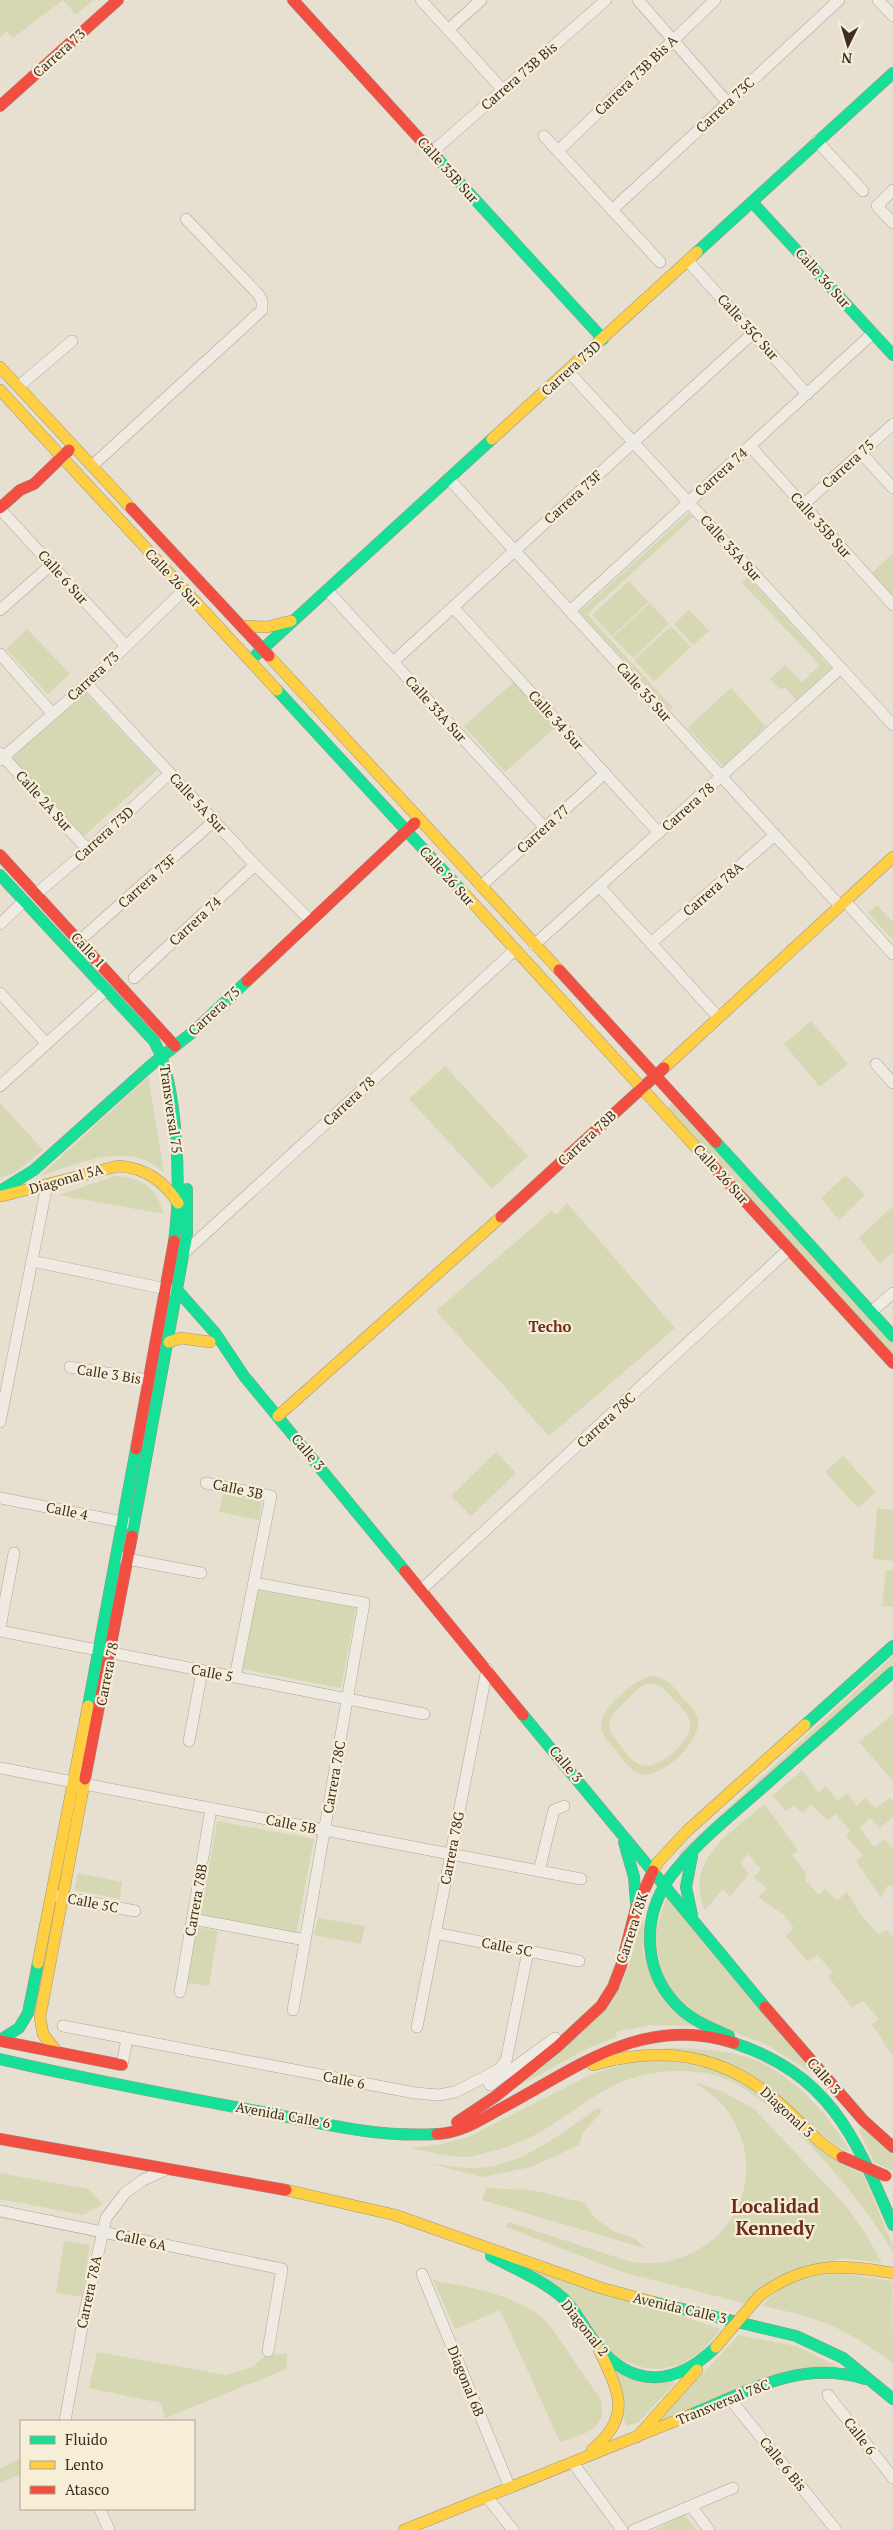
<svg xmlns="http://www.w3.org/2000/svg" width="893" height="2530" font-family="'PT Serif',serif">
<rect width="100%" height="100%" fill="#e7e0d1"/>
<g fill="#d6d7b3" fill-rule="evenodd">
<path d="M0 0H93L76 15 63 0 13 38 7 31 0 37Z"/>
<path d="M689 513 693 517 587 614 673 708 670 710 580 612Z"/>
<path d="M893 553V596L872 573Z"/>
<path d="M748 577 831 668 796 700 785 687 781 690 770 679 785 665 802 682 820 665 742 583Z"/>
<path d="M629 581 648 602 612 636 592 615Z"/>
<path d="M650 603 669 624 633 658 613 637Z"/>
<path d="M689 610 709 631 693 645 674 624Z"/>
<path d="M671 626 691 647 654 681 634 660Z"/>
<path d="M27 629 70 674 48 694 6 649Z"/>
<path d="M514 682 555 728 505 772 464 726Z"/>
<path d="M731 688 766 727 723 766 687 728Z"/>
<path d="M85 692 157 770 84 836 12 758Z"/>
<path d="M877 905 893 922V940L868 913Z"/>
<path d="M811 1021 848 1064 820 1087 784 1044Z"/>
<path d="M445 1066 528 1156 492 1189 409 1099Z"/>
<path d="M148 1077 164 1173C130 1139 78 1164 40 1176Z"/>
<path d="M0 1103 43 1150 16 1172 0 1178Z"/>
<path d="M672 1103 893 1343V1354L667 1108Z"/>
<path d="M846 1175 865 1195 839 1220 821 1198Z"/>
<path d="M115 1176C142 1178 157 1187 163 1214L59 1195Z"/>
<path d="M567 1203 675 1328 549 1436 436 1311 551 1211 556 1215Z"/>
<path d="M893 1206V1252L880 1264 859 1238Z"/>
<path d="M496 1452 516 1473 471 1516 451 1496Z"/>
<path d="M843 1456 876 1492 858 1508 825 1472Z"/>
<path d="M223 1494 262 1502 259 1520 219 1512Z"/>
<path d="M877 1508 893 1510V1561L873 1559Z"/>
<path d="M886 1570H893V1607L882 1606Z"/>
<path d="M258 1590 356 1608 341 1688 243 1669Z"/>
<path d="M893 1656V1664L682 1858 678 1854Z"/>
<path d="M653 1676C667 1678 672 1685 680 1695 686 1702 696 1710 698 1719 702 1740 663 1779 641 1774 629 1771 621 1757 614 1748 608 1742 602 1735 601 1726 600 1708 637 1677 653 1676ZM647 1684C659 1683 664 1688 672 1698 678 1704 688 1713 690 1722 695 1739 653 1778 635 1762 629 1758 625 1751 620 1745 603 1725 608 1717 626 1701 632 1695 638 1687 647 1684Z"/>
<path d="M893 1714V1781L859 1742Z"/>
<path d="M802 1770 818 1793 826 1786 837 1801 847 1794 857 1806 865 1798 875 1808 890 1798 893 1801V1817L880 1828 870 1818 860 1828 874 1847 884 1839 893 1849V1886L888 1885 881 1898 856 1861 863 1855 846 1837 850 1831 836 1814 827 1820 811 1805 802 1813 794 1805 786 1811 773 1795Z"/>
<path d="M764 1804C777 1819 786 1835 798 1851L792 1855 806 1873 805 1880 819 1895 825 1889 837 1901 847 1892 861 1915 878 1934 887 1930 893 1937V2055C884 2046 881 2035 871 2025L879 2019 863 2001 852 2008 828 1976 833 1972 817 1955 808 1962 786 1936 794 1928 784 1915 758 1897 767 1889 754 1877 761 1869 748 1854 740 1862 749 1874 730 1897 723 1889 705 1910C683 1860 731 1833 764 1804Z"/>
<path d="M217 1821 314 1839 296 1934 200 1916Z"/>
<path d="M78 1873 122 1882 120 1899 74 1890Z"/>
<path d="M667 1894 814 2074 767 2045 718 2026 694 2013 666 1985 654 1939Z"/>
<path d="M318 1918 365 1926 361 1944 314 1935Z"/>
<path d="M640 1921 644 1922 643 1953 697 2026 650 2025 616 2032V2037L588 2048 500 2096 622 1984 632 1956Z"/>
<path d="M197 1927 218 1931 209 1986 187 1983Z"/>
<path d="M663 2048C692 2048 722 2049 750 2058 790 2072 832 2117 851 2153L836 2145 794 2110Z"/>
<path d="M639 2060C680 2061 720 2066 755 2090 775 2103 791 2123 809 2139 826 2153 843 2164 863 2174L893 2246V2252C863 2201 787 2109 734 2083 697 2064 642 2069 607 2089 565 2113 538 2142 488 2152 481 2154 473 2157 465 2157 448 2157 427 2151 410 2148L442 2144 468 2137 594 2073Z"/>
<path d="M694 2082 721 2091 754 2109 847 2207 867 2236 882 2263 841 2258 743 2303 622 2272 506 2227 508 2222C536 2231 564 2240 591 2249 611 2255 633 2265 654 2263 735 2256 774 2171 724 2106 716 2097 704 2089 694 2082Z"/>
<path d="M598 2108 602 2111 583 2133 579 2145 531 2167 482 2177 432 2164C447 2165 463 2169 478 2168 522 2166 563 2132 598 2108Z"/>
<path d="M863 2127 893 2155V2171L874 2162 859 2130Z"/>
<path d="M0 2173 88 2189 103 2204 83 2215 0 2199Z"/>
<path d="M486 2188 532 2190 585 2203 595 2218 613 2231 635 2239 647 2249 482 2200Z"/>
<path d="M64 2241 90 2245 82 2297 56 2293Z"/>
<path d="M523 2266 721 2329 701 2352 679 2365 661 2369 644 2368 620 2359Z"/>
<path d="M841 2273 892 2281 893 2363C845 2328 820 2317 761 2306 789 2278 803 2278 841 2273Z"/>
<path d="M433 2280C473 2288 520 2295 549 2324L601 2400C608 2431 583 2434 560 2442L500 2310 455 2329Z"/>
<path d="M739 2335 796 2346 839 2367 656 2423Z"/>
<path d="M97 2352 226 2375 251 2368 265 2356 287 2353 286 2369 165 2418 161 2403 89 2388Z"/>
<path d="M611 2368 676 2382 639 2422 626 2426Z"/>
<path d="M21 2458V2474L0 2483V2469Z"/>
<path d="M684 2514 696 2530H655Z"/>
</g>
<g fill="none" stroke-linecap="round" stroke-linejoin="round">
<defs>
<g id="street">
<path d="M421 0 503 90"/>
<path d="M638 0 727 102"/>
<path d="M878 0 893 16"/>
<path d="M448 30 481 0"/>
<path d="M544 136 660 262"/>
<path d="M817 141 863 191"/>
<path d="M558 151 715 0"/>
<path d="M432 152 606 0"/>
<path d="M893 190 877 206 893 223"/>
<path d="M612 210 839 0"/>
<path d="M688 261 807 394"/>
<path d="M568 371 893 725"/>
<path d="M19 386 72 341"/>
<path d="M750 446 893 605"/>
<path d="M861 453 893 488"/>
<path d="M92 466 262 310V301L259 295 186 219"/>
<path d="M449 479 840 906"/>
<path d="M803 505 893 424"/>
<path d="M0 509 126 646"/>
<path d="M327 590 545 828"/>
<path d="M453 607 659 833"/>
<path d="M0 610 51 565"/>
<path d="M570 611 873 333"/>
<path d="M0 654 52 713"/>
<path d="M393 662 753 333"/>
<path d="M87 684 255 865 311 921"/>
<path d="M0 753 88 850"/>
<path d="M0 760 87 684 184 590"/>
<path d="M481 886 605 773"/>
<path d="M599 886 718 1017"/>
<path d="M36 894 88 850 170 773"/>
<path d="M845 901 893 954"/>
<path d="M0 924 24 901"/>
<path d="M79 941 215 820"/>
<path d="M651 943 775 835"/>
<path d="M534 945 841 668"/>
<path d="M134 978 255 865"/>
<path d="M0 993 47 1044"/>
<path d="M876 1064 893 1083"/>
<path d="M0 1086 106 990"/>
<path d="M184 1253 515 950"/>
<path d="M32 1261 171 1290"/>
<path d="M871 1312 893 1293"/>
<path d="M70 1367 148 1380"/>
<path d="M0 1422 47 1185"/>
<path d="M206 1483 271 1496 235 1677"/>
<path d="M0 1498 128 1523"/>
<path d="M122 1558 201 1573"/>
<path d="M254 1583 364 1603 293 2010"/>
<path d="M421 1590 789 1249"/>
<path d="M0 1628 14 1553"/>
<path d="M0 1631 424 1714"/>
<path d="M189 1741 202 1671"/>
<path d="M0 1768 581 1879"/>
<path d="M539 1871 554 1810 564 1806"/>
<path d="M57 1896 135 1911"/>
<path d="M193 1919 305 1940"/>
<path d="M435 1933 579 1961"/>
<path d="M180 1992 211 1809"/>
<path d="M63 2026 415 2093 439 2095 455 2092 498 2070 506 2061 528 1951"/>
<path d="M417 2027 487 1669"/>
<path d="M122 2065 127 2039"/>
<path d="M485 2077 490 2085 555 2038"/>
<path d="M0 2211 282 2269 268 2351"/>
<path d="M422 2274 510 2488"/>
<path d="M828 2395 893 2478"/>
<path d="M730 2399 836 2530"/>
<path d="M65 2421 84 2316 106 2218 125 2193 143 2180 163 2171"/>
<path d="M573 2463 622 2530"/>
<path d="M487 2497 513 2530"/>
<path d="M691 2506 709 2530"/>
<path d="M100 2509 109 2530"/>
<path d="M634 2530 733 2488"/>
</g>
<g id="fast">
<path d="M437 158 603 339"/>
<path d="M752 202 893 355"/>
<path d="M697 252 893 73"/>
<path d="M256 655 492 439"/>
<path d="M277 690 461 890"/>
<path d="M0 875 154 1041C179 1085 181 1190 174 1241"/>
<path d="M716 1142 893 1336"/>
<path d="M0 1191 34 1170 150 1066 194 1031 247 981"/>
<path d="M178 1291 216 1334 244 1376 405 1571"/>
<path d="M132 1536 187 1234V1189"/>
<path d="M88 1706 136 1449"/>
<path d="M523 1715 765 2007"/>
<path d="M805 1725 893 1646"/>
<path d="M624 1842 634 1877 636 1903"/>
<path d="M692 1856 686 1887 692 1915"/>
<path d="M729 2036C713 2029 696 2022 683 2011 643 1976 640 1920 670 1877 698 1840 737 1811 771 1780 812 1744 852 1708 893 1672"/>
<path d="M0 2040 19 2028 28 2013 38 1963"/>
<path d="M734 2043C831 2075 856 2139 893 2225"/>
<path d="M0 2059C85 2079 171 2095 257 2111 316 2122 376 2138 437 2134"/>
<path d="M491 2256C515 2269 543 2280 564 2299 578 2313 585 2331 598 2346 634 2390 677 2385 716 2347"/>
<path d="M653 2302 796 2336 843 2358 893 2399"/>
<path d="M690 2415C750 2391 800 2359 865 2379"/>
</g>
<g id="slow">
<path d="M0 367 131 508"/>
<path d="M0 390 277 690"/>
<path d="M492 439 697 252"/>
<path d="M242 626 267 627 291 621"/>
<path d="M269 656 559 970"/>
<path d="M461 890 712 1165"/>
<path d="M664 1068 893 857"/>
<path d="M2 1196 118 1166C145 1168 163 1180 178 1203"/>
<path d="M169 1342 181 1338 210 1342"/>
<path d="M278 1416 501 1217"/>
<path d="M653 1871 658 1862 688 1830 805 1725"/>
<path d="M38 1963 88 1706"/>
<path d="M57 2052 43 2034 40 2017 85 1779"/>
<path d="M593 2065C661 2045 724 2054 778 2102 800 2121 817 2143 842 2157"/>
<path d="M286 2190 395 2215 601 2288 653 2302"/>
<path d="M759 2296C805 2262 839 2264 893 2273"/>
<path d="M637 2437 697 2370"/>
<path d="M592 2450C633 2416 619 2392 599 2350"/>
<path d="M404 2530 690 2415"/>
</g>
<g id="jam">
<path d="M293 0 437 158"/>
<path d="M0 106 118 0"/>
<path d="M0 508 20 490 34 484 69 450"/>
<path d="M131 508 269 656"/>
<path d="M0 855 175 1046"/>
<path d="M559 970 716 1142"/>
<path d="M247 981 415 823"/>
<path d="M712 1165 893 1363"/>
<path d="M501 1217 664 1068"/>
<path d="M136 1449 174 1241"/>
<path d="M405 1571 523 1715"/>
<path d="M85 1779 132 1536"/>
<path d="M765 2007 863 2120 893 2147"/>
<path d="M0 2041 122 2065"/>
<path d="M457 2122 496 2096 558 2046 601 2006 613 1987 621 1966 636 1908 653 1871"/>
<path d="M437 2134C461 2133 480 2120 500 2109 576 2069 643 2013 734 2043"/>
<path d="M0 2139 286 2190"/>
</g>
</defs>
<use href="#street" stroke="#ada599" stroke-width="12"/>
<use href="#fast" stroke="#9c958a" stroke-width="12"/>
<use href="#slow" stroke="#9c958a" stroke-width="12"/>
<use href="#jam" stroke="#9c958a" stroke-width="12"/>
<use href="#street" stroke="#efebe3" stroke-width="11"/>
<use href="#fast" stroke="#16e098" stroke-width="11"/>
<use href="#slow" stroke="#ffcf43" stroke-width="11"/>
<use href="#jam" stroke="#f24e42" stroke-width="11"/>
<defs>
<path id="slow-bridge" d="M716 2347 759 2296"/>
<path id="jam-bridge" d="M842 2157 886 2176"/>
</defs>
<use href="#slow-bridge" stroke="#928b80" stroke-width="12" stroke-linecap="butt"/>
<use href="#jam-bridge" stroke="#928b80" stroke-width="12" stroke-linecap="butt"/>
<use href="#slow-bridge" stroke="#ffcf43" stroke-width="11"/>
<use href="#jam-bridge" stroke="#f24e42" stroke-width="11"/>
</g>
<g text-anchor="middle" stroke-width="4.5" stroke-linejoin="round" paint-order="stroke">
<g font-size="14" fill="#3d2e20" stroke="#f7eed8">
<text transform="translate(59 53) rotate(-42)" y="5">Carrera 73</text>
<text transform="translate(636 75) rotate(-44)" y="5">Carrera 73B Bis A</text>
<text transform="translate(519 76) rotate(-41)" y="5">Carrera 73B Bis</text>
<text transform="translate(725 105) rotate(-43)" y="5">Carrera 73C</text>
<text transform="translate(448 170) rotate(48)" y="5">Calle 35B Sur</text>
<text transform="translate(823 278) rotate(48)" y="5">Calle 36 Sur</text>
<text transform="translate(748 327) rotate(48)" y="5">Calle 35C Sur</text>
<text transform="translate(571 368) rotate(-42)" y="5">Carrera 73D</text>
<text transform="translate(848 464) rotate(-42)" y="5">Carrera 75</text>
<text transform="translate(721 472) rotate(-42)" y="5">Carrera 74</text>
<text transform="translate(573 497) rotate(-42)" y="5">Carrera 73F</text>
<text transform="translate(821 525) rotate(48)" y="5">Calle 35B Sur</text>
<text transform="translate(731 548) rotate(48)" y="5">Calle 35A Sur</text>
<text transform="translate(63 577) rotate(48)" y="5">Calle 6 Sur</text>
<text transform="translate(173 578) rotate(47)" y="5">Calle 26 Sur</text>
<text transform="translate(93 676) rotate(-43)" y="5">Carrera 73</text>
<text transform="translate(644 692) rotate(48)" y="5">Calle 35 Sur</text>
<text transform="translate(436 709) rotate(48)" y="5">Calle 33A Sur</text>
<text transform="translate(556 720) rotate(48)" y="5">Calle 34 Sur</text>
<text transform="translate(44 801) rotate(48)" y="5">Calle 2A Sur</text>
<text transform="translate(198 803) rotate(47)" y="5">Calle 5A Sur</text>
<text transform="translate(688 807) rotate(-42)" y="5">Carrera 78</text>
<text transform="translate(543 829) rotate(-42)" y="5">Carrera 77</text>
<text transform="translate(104 834) rotate(-42)" y="5">Carrera 73D</text>
<text transform="translate(447 876) rotate(48)" y="5">Calle 26 Sur</text>
<text transform="translate(147 881) rotate(-42)" y="5">Carrera 73F</text>
<text transform="translate(713 889) rotate(-41)" y="5">Carrera 78A</text>
<text transform="translate(195 921) rotate(-43)" y="5">Carrera 74</text>
<text transform="translate(88 950) rotate(47)" y="5">Calle 1</text>
<text transform="translate(214 1011) rotate(-43)" y="5">Carrera 75</text>
<text transform="translate(349 1101) rotate(-43)" y="5">Carrera 78</text>
<text transform="translate(171 1109) rotate(82)" y="5">Transversal 75</text>
<text transform="translate(587 1138) rotate(-43)" y="5">Carrera 78B</text>
<text transform="translate(721 1174) rotate(48)" y="5">Calle 26 Sur</text>
<text transform="translate(66 1179) rotate(-16)" y="5">Diagonal 5A</text>
<text transform="translate(109 1374) rotate(9)" y="5">Calle 3 Bis</text>
<text transform="translate(606 1420) rotate(-43)" y="5">Carrera 78C</text>
<text transform="translate(308 1452) rotate(50)" y="5">Calle 3</text>
<text transform="translate(238 1489) rotate(12)" y="5">Calle 3B</text>
<text transform="translate(67 1511) rotate(11)" y="5">Calle 4</text>
<text transform="translate(212 1673) rotate(11)" y="5">Calle 5</text>
<text transform="translate(107 1674) rotate(-79)" y="5">Carrera 78</text>
<text transform="translate(566 1764) rotate(50)" y="5">Calle 3</text>
<text transform="translate(334 1777) rotate(-80)" y="5">Carrera 78C</text>
<text transform="translate(291 1824) rotate(11)" y="5">Calle 5B</text>
<text transform="translate(452 1848) rotate(-79)" y="5">Carrera 78G</text>
<text transform="translate(196 1900) rotate(-80)" y="5">Carrera 78B</text>
<text transform="translate(93 1903) rotate(11)" y="5">Calle 5C</text>
<text transform="translate(632 1928) rotate(-72)" y="5">Carrera 78K</text>
<text transform="translate(507 1947) rotate(11)" y="5">Calle 5C</text>
<text transform="translate(824 2076) rotate(49)" y="5">Calle 3</text>
<text transform="translate(344 2080) rotate(11)" y="5">Calle 6</text>
<text transform="translate(787 2112) rotate(43)" y="5">Diagonal 3</text>
<text transform="translate(283 2115) rotate(10)" y="5">Avenida Calle 6</text>
<text transform="translate(141 2240) rotate(13)" y="5">Calle 6A</text>
<text transform="translate(89 2292) rotate(-78)" y="5">Carrera 78A</text>
<text transform="translate(680 2308) rotate(13)" y="5">Avenida Calle 3</text>
<text transform="translate(585 2328) rotate(52)" y="5">Diagonal 2</text>
<text transform="translate(466 2381) rotate(68)" y="5">Diagonal 6B</text>
<text transform="translate(723 2402) rotate(-22)" y="5">Transversal 78C</text>
<text transform="translate(860 2436) rotate(52)" y="5">Calle 6</text>
<text transform="translate(783 2464) rotate(51)" y="5">Calle 6 Bis</text>
</g>
<g font-size="15" font-weight="bold" fill="#6b2e1e" stroke="#f7eed8">
<text x="550" y="1332">Techo</text>
</g>
<g font-size="19" font-weight="bold" fill="#6b2e1e" stroke="#f7eed8">
<text x="775" y="2213">Localidad<tspan x="775" dy="22">Kennedy</tspan></text>
</g>
</g>
<rect x="20" y="2420" width="175" height="90" fill="#f7eed8" stroke="#ada18e"/>
<rect x="30" y="2436" width="25" height="8" fill="#16e098" stroke="#ada18e"/>
<text x="65" y="2445" font-size="15" fill="#3d2e20">Fluido</text>
<rect x="30" y="2461" width="25" height="8" fill="#ffcf43" stroke="#ada18e"/>
<text x="65" y="2470" font-size="15" fill="#3d2e20">Lento</text>
<rect x="30" y="2486" width="25" height="8" fill="#f24e42" stroke="#ada18e"/>
<text x="65" y="2495" font-size="15" fill="#3d2e20">Atasco</text>
<g transform="translate(848 45) rotate(185)" stroke="#f7eed8" stroke-width="4" paint-order="stroke">
<path d="M0-4L9 19L0 12L-9 19Z" fill="#3d2e20"/>
<text y="-8" font-size="14" font-weight="bold" text-anchor="middle" fill="#3d2e20">N</text>
</g>
</svg>
